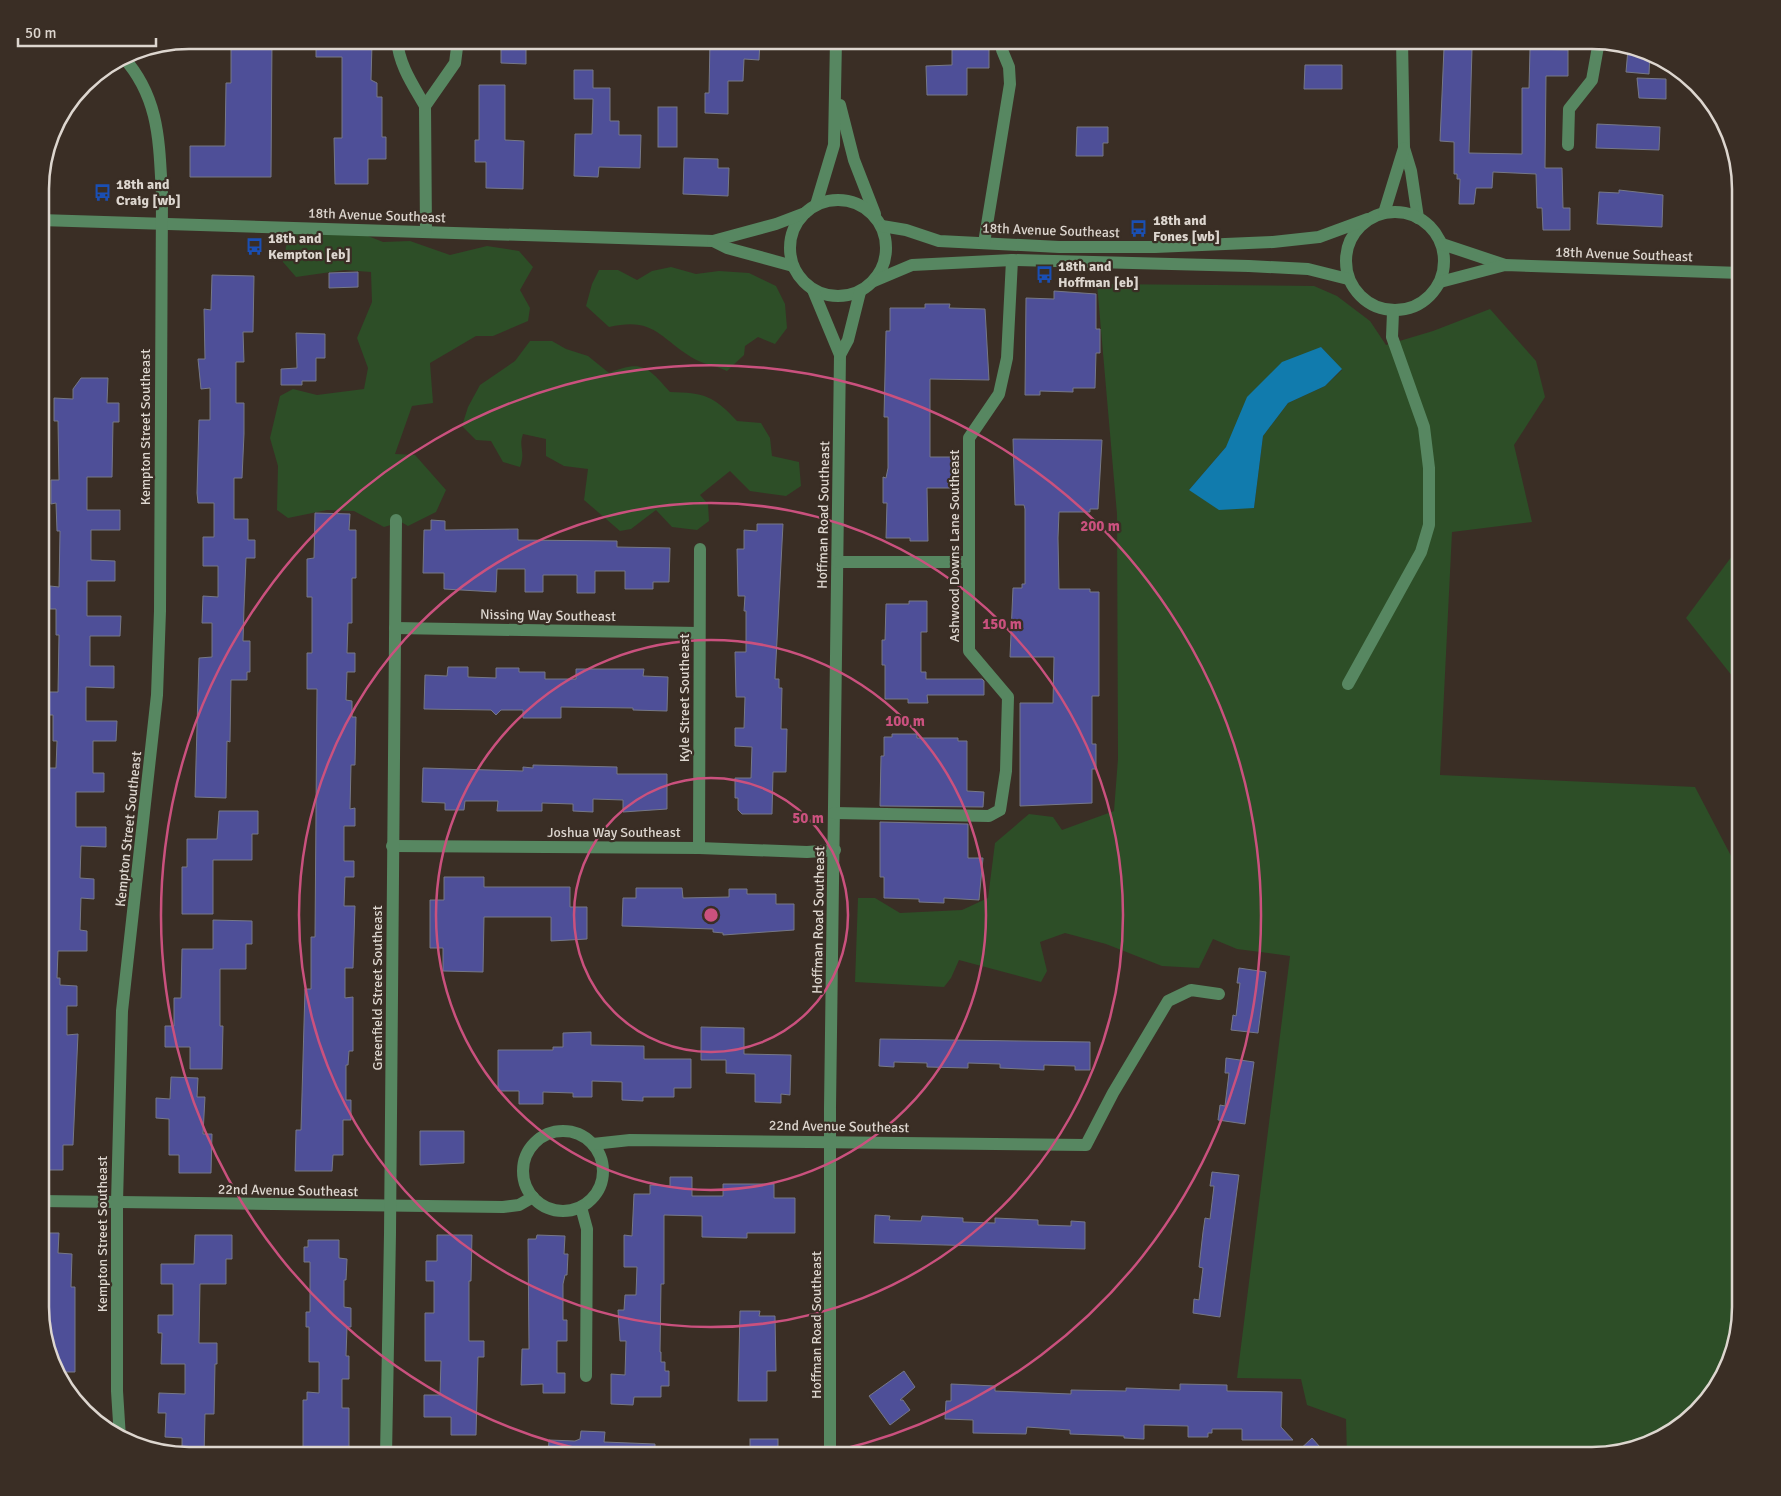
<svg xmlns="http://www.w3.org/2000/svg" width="1781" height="1496" font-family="Signika,sans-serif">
<rect width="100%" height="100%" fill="#3a2e25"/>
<g fill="#2d4e27" fill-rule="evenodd">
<path d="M290 227 348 228 383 242 410 241 450 255 487 246 519 251 533 267 520 290 530 308 528 321 493 336H476L430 363 433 403 412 406 395 454 415 455 446 490 436 512 408 526 401 522 384 527 354 511 327 510 288 518 277 510 278 466 270 438 280 396 293 389 317 395 364 389 368 368 357 338 372 302 371 272 345 270 296 277 283 262Z"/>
<path d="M671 267 696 274 719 271 749 273 776 286 785 304 787 328 775 344 758 337 745 346 744 355 727 371C715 365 701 364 691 357 658 336 653 317 609 327L586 306 592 284 599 270H618L637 280 652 271Z"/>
<path d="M1097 284 1314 286 1337 296 1370 321 1386 345 1433 331 1490 309 1536 361 1545 397 1514 445 1532 522 1452 532 1440 775 1695 787 1741 875V1308L1730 1364 1704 1406 1650 1445 1592 1456H1347L1346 1419 1307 1405 1301 1379 1237 1378 1290 956 1237 949 1213 939 1199 968 1162 966 1106 944 1065 933 1040 942 1047 971 1041 982 959 960 951 978 944 987 855 982 858 898H875L900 913 962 910 988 898 995 843 1029 814 1053 817 1062 830 1114 811 1118 759 1117 514ZM1321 347 1342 370 1325 386 1288 403 1263 436 1254 508 1189 490 1226 447Z"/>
<path d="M530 341H552L566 349 588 356 609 373C642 359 648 367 670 392 704 393 713 395 737 421L761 423 770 438 772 456 799 462 801 486 786 496 750 491 730 471 700 495 708 504 709 521 697 530 672 527 656 510 631 529 620 531 584 500 588 469 564 466 546 456V439L523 434C518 448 526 450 520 467L503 462 491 441 476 440 462 426 468 407 480 385 515 361Z"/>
<path d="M1741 544V687L1686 618Z"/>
</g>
<path fill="#117bad" d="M1321 347 1342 369 1325 386 1288 403 1263 436 1254 508 1219 510 1189 490 1226 447 1247 397 1282 362Z"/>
<g fill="#4e4f98" stroke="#767887">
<path d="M231 40H272L271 177H190V146H225L226 83H231Z"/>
<path d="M316 40H366V44H372L371 80 377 83V97H382V137H386V159H368V184H335L334 138H342V57H316Z"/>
<path d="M501 40H526V64L501 63Z"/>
<path d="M710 40H760L759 60 744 59 743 81H728V114L705 113V93H709Z"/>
<path d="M952 40H989V68H967V95H927L926 66 952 65Z"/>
<path d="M1444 48 1472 49 1469 153 1522 154V88H1529L1530 49 1568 50V76H1546L1545 168H1562L1563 208H1570V230H1543L1542 208H1537L1536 174 1493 172 1492 188H1476L1474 204H1459L1460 179H1457V174H1454V142L1440 141Z"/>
<path d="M1628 49 1650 52 1649 74 1626 72Z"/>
<path d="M1305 65H1342V89H1304Z"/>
<path d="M574 70H593V88H610V121H619V135H641L640 168 599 167 598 177 574 176 575 134H592L593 99H574Z"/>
<path d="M1637 78 1666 79V99L1639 98Z"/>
<path d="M479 85H505V140L524 141 523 189 486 188V162H475V140H479Z"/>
<rect x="658" y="107" width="19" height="40"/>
<path d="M1597 124 1660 127 1659 150 1596 148Z"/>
<path d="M1077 127H1108V143H1103V156H1076Z"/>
<path d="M684 158 718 159V168H729L728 196 683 194Z"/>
<path d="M1619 190 1663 195 1662 227 1597 224 1599 192 1619 193Z"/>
<path d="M358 272V287L329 288V273Z"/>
<path d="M212 275 254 276 253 332H243L244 362H236V403H244V434L242 478H234V519H248V540H255V558H246L244 608 243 641H250V672H247V680H231L230 742 227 741 226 798 195 797 199 658 212 657V623H202L203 596 218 597V566H203V537H214V503H198L197 493 199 420H210V388L201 389 198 359H205L204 309 211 310Z"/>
<path d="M1054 291 1096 294V329H1100V353H1096L1095 388H1073V392L1040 391V395H1025L1026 298 1054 299Z"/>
<path d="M925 304H950L949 308 985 309 989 380 930 379V457H957V488H927L928 541H910V538H886L887 503H883V477L886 478 888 468V417H884L886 331H890V308H925Z"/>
<path d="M296 333 325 334V358H316V381H302V385H281V369L297 368Z"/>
<path d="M81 378H108L107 403H119V422H113L112 477H87V510H120V530H91V560L115 561V581H87V616H121L120 636H90V666H114V688L86 687V721H117L116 741H93V773H104V792H76V827H106V847L81 846 80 878 94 879V899L81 898 80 930 87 931V951H58L57 978H60V985L77 986V1006H67V1035L78 1034 73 1145H63V1170H40L44 1085H40V962L42 908H46L47 879H43L40 768H56L57 741H53V715H47V692H58L59 635H56V609H50V586L59 587 60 531H57L56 503 51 504V480H59L58 421H54V398L73 399V389Z"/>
<path d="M1013 439 1102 440 1098 509H1090V512H1059L1058 538 1059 589H1090V592H1099V696H1092V744H1096V769H1092V803L1020 806V703H1053L1054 657H1010L1013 588H1022V584H1025V509L1024 505H1015Z"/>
<path d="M315 513 350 514 349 530H356V578H352V623H348L347 653H355V672H347L346 700 352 701V717H356L355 765H351L350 809 355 808V826H344V861H354V877H345L344 906H355L353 968H345V998L353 997V1051H349L348 1065H346V1100H351V1120H343V1155H333L332 1171H295L296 1130H301L305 989H311V937H315L317 689H307V653H312V597H307V559L314 558Z"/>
<path d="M431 520 445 521V530L518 529V540L617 541V547L670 548 669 582H653V589H625V571H595V593H577V575H543V592H525V569H497L496 592 444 589V573H423L424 530H431Z"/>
<path d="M757 524H783L775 679H779V688H782L781 729H787L786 772H773L772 814H742L738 810V798H735V778H751L752 747 735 746V728H744L745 697H736L735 652H746V611H744L745 596H738L737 549H744V530L757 531Z"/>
<path d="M909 601H927V632H921V672H926V679H982L984 681V695H927L928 703H908V699H885V665H882V640H885L886 604H909Z"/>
<path d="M448 667H468V677L496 678V668H519V672H545V679H576V669H644L643 676 668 677 667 711 633 710V708L561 707V718H523V710H501L496 715 491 710 424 709 425 675 447 676Z"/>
<path d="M892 734H917V738H958V741H967V791L984 792 983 807 880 806 881 756H884V737H892Z"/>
<path d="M533 765 617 767V774H667V809L623 812V800L593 799V812L573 811V804L542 803V811H497L498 801H465L464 810H445V803L422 802 423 768 523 771V767L533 768Z"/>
<path d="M219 811H258V834H252V860H213V914H182V867H187V839H217Z"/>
<path d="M880 822 968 824V858H983L979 900 944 898V903L919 902V899L884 898V877H880Z"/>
<path d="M444 877H484V887H570V907H587V939L551 941V917H484L483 972 443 971V948H430V900H444Z"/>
<path d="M636 888H682L683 898 729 897V889H747V894H776V904H794V930L723 935V933L713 932V929L622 926 623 898H636Z"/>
<path d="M213 920 252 921V944H246V969H220V1026H223L222 1069H190V1047H165V1026H174V998H181L182 949H213Z"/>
<path d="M1239 968 1266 972 1258 1033 1231 1030 1233 1015 1236 1016 1240 983H1237Z"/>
<path d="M701 1027 744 1028V1054L791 1055 790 1095 781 1094V1103L755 1102V1074L726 1073V1060H701Z"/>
<path d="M591 1032V1045L644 1046V1059H691V1088H674V1097H643V1101L622 1100V1082L592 1081V1097H573V1093L543 1092V1104H519V1091H498V1050H553V1047H563V1033Z"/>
<path d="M880 1039 1090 1042V1070H1075V1066L1044 1065V1070L1000 1068V1064L968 1063V1068L927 1067V1063L894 1062V1067L879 1066Z"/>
<path d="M1226 1058 1254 1062 1245 1124 1218 1120 1220 1105 1225 1106 1229 1073H1225Z"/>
<path d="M171 1077 198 1078 197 1097H205L203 1134H212L211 1173H179V1155H169V1119L156 1118V1098L170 1099Z"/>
<path d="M420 1131H464V1163L420 1165Z"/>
<path d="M1212 1172 1239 1175 1220 1317 1193 1313 1194 1299 1199 1300 1203 1268 1199 1267 1203 1232 1205 1218 1210 1219 1214 1186H1210Z"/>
<path d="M670 1177H692V1196H723V1184H774V1198H795V1233H747V1238L702 1237V1216L664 1215V1284H661L660 1352H661V1362H665V1371H669V1386H661V1397H634L633 1405 611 1404V1374L625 1375 626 1341H620L618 1310H624L625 1295H636L637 1267H624V1235L632 1236 634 1194H650V1185L670 1186Z"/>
<path d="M875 1215 890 1216 889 1220 921 1221 922 1216 963 1218V1222L995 1223V1218L1038 1220V1225L1071 1226V1221L1085 1222V1249L874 1243Z"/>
<path d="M40 1233H59L58 1253 72 1254 71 1287H75V1372H55L44 1331V1274H40Z"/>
<path d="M195 1235H232V1259H226V1284H200L199 1343H217V1364H215L214 1414H205L204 1456 182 1455V1438L165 1437 166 1413H158L159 1393 185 1394V1364H161L162 1333H158V1315H173V1284H161V1264H194Z"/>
<path d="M437 1235H472L471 1281H469V1341H484V1357H478L476 1435H451V1417H424V1395H440L441 1361H425V1313H434V1281H426V1261H437Z"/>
<path d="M537 1235 565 1236 564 1254H568L567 1275H565L563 1284V1320H567V1341H557V1373H565V1393H543V1384L521 1385 522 1349H529L528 1239H536Z"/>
<path d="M308 1240H339V1258L347 1259 346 1280H344V1307L351 1308V1327H347L346 1356H349V1379H342V1408H349V1456H303V1400H307V1392L319 1393V1362H309V1327H306V1312H310V1262H304V1247H308Z"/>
<path d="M740 1311H760L759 1316H775L776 1371H767V1401H738Z"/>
<path d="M904 1371 915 1387 900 1400H903L910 1410 890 1425 869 1396Z"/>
<path d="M951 1384 995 1386V1391L1071 1394V1390L1126 1391V1388L1180 1390V1384L1227 1385V1391L1282 1392 1281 1427 1293 1440H1242V1429H1212V1433H1208V1437H1188V1426L1144 1425V1439L1124 1438V1436L1070 1434V1430L1027 1427 1026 1434 973 1433V1420L945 1419 946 1401H951Z"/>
<path d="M581 1431 605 1432 604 1442 655 1444V1456H548L549 1440 575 1441 580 1439Z"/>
<path d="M1312 1438 1328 1456H1293Z"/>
<rect x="750" y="1439" width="28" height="17"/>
</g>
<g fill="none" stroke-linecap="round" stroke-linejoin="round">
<g stroke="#578761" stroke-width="12">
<path d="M397 40C399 65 413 85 425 106"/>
<path d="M1402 40 1404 148 1411 171 1418 218"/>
<path d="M840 105 854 160 875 214"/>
<path d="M1568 145 1569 109 1592 80 1599 41"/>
<circle cx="838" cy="248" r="48"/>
<path d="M816 205 834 145 836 40"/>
<circle cx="1395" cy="261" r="49"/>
<path d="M1384 213 1404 148"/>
<path d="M40 220 713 241 776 224 805 213"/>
<path d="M882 226 906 230 939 241 1059 247H1155L1273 242 1319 237 1368 219"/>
<path d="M426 232 425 106 455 63 458 40"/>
<path d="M713 241 727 248 793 266"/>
<path d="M984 243 1010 84 1009 67 1002 50"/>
<path d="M1442 244 1505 265"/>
<path d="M874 281 912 265 1012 260 1249 266 1308 269 1348 279"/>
<path d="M1440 282 1505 265 1741 273"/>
<path d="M813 290 840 355 830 1108V1456"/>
<path d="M840 355 848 340 860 292"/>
<path d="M838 562H969"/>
<path d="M395 628 699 633"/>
<path d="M1348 684 1421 552 1429 525V468L1424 427 1392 337 1393 312"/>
<path d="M834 813 989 816 1000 810 1006 771 1008 697 969 651V438L999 394 1007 358 1012 260"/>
<path d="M392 846 699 848 807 852 835 850"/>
<path d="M699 848 700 549"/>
<circle cx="563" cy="1171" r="40"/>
<path d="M593 1144 630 1140 1086 1145 1113 1093 1168 1001 1191 990 1219 994"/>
<path d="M40 1201 503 1207 519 1205 533 1197"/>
<path d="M581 1207 587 1229 586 1376"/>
<path d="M120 1438 117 1391V1202L122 1011 157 695 160 611 162 195C159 143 160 98 123 57"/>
<path d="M386 1456 390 1234 396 520"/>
</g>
</g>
<g fill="none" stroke="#ca517e" stroke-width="2.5">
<circle cx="711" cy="915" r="137"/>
<circle cx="711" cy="915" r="275"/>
<circle cx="711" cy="915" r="412"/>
<path d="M611 1456A550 550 0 1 1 811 1456"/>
</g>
<defs>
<symbol id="bus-bare" viewBox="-9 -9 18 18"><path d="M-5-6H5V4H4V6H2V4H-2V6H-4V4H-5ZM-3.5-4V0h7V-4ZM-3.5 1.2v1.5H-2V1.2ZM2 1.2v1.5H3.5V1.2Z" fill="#1a4fb4" stroke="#3a2e25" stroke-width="2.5" paint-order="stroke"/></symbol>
</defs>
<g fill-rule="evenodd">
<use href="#bus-bare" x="90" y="180" width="25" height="25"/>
<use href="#bus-bare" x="1126" y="216" width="25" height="25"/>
<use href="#bus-bare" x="242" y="234" width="25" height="25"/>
<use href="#bus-bare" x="1032" y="262" width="25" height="25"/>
</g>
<g text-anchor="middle" stroke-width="4.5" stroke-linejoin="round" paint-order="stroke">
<g font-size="14" font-weight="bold" fill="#ddd6cf" stroke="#3a2e25" text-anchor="start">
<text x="116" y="189">18th and<tspan x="116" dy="16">Craig [wb]</tspan></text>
<text x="1153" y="225">18th and<tspan x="1153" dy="16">Fones [wb]</tspan></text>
<text x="268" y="243">18th and<tspan x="268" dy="16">Kempton [eb]</tspan></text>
<text x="1058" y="271">18th and<tspan x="1058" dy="16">Hoffman [eb]</tspan></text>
</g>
<g font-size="14" fill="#ddd6cf" stroke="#3a2e25">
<text transform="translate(377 215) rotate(2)" y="5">18th Avenue Southeast</text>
<text transform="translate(1051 230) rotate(2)" y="5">18th Avenue Southeast</text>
<text transform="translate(1624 254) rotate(2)" y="5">18th Avenue Southeast</text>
<text transform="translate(145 427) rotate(-90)" y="5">Kempton Street Southeast</text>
<text transform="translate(823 515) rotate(-89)" y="5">Hoffman Road Southeast</text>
<text transform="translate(954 546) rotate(-90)" y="5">Ashwood Downs Lane Southeast</text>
<text transform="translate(548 615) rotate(1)" y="5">Nissing Way Southeast</text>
<text transform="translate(684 698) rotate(-90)" y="5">Kyle Street Southeast</text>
<text transform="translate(128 829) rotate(-84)" y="5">Kempton Street Southeast</text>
<text x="614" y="837">Joshua Way Southeast</text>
<text transform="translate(818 920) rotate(-89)" y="5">Hoffman Road Southeast</text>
<text transform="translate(377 988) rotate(-90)" y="5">Greenfield Street Southeast</text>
<text transform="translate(839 1126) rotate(1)" y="5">22nd Avenue Southeast</text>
<text transform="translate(288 1190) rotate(1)" y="5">22nd Avenue Southeast</text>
<text transform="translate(102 1234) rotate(-90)" y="5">Kempton Street Southeast</text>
<text transform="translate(816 1325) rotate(-90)" y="5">Hoffman Road Southeast</text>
</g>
</g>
<path d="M0 0H1781V1496H0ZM189 49H1592A140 140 0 0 1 1732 189V1307A140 140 0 0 1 1592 1447H189A140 140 0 0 1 49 1307V189A140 140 0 0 1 189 49Z" fill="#3a2e25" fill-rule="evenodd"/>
<path fill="none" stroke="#ddd6cf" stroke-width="2.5" d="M189 49H1592A140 140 0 0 1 1732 189V1307A140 140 0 0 1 1592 1447H189A140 140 0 0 1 49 1307V189A140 140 0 0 1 189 49Z"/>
<circle cx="711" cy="915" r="8" fill="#ca517e" stroke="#3a2e25" stroke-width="2.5"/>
<g font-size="15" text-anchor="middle" font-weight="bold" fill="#ca517e" stroke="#3a2e25" stroke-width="4.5" stroke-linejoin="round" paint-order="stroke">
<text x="1100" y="531">200 m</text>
<text x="1002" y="629">150 m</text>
<text x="905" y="726">100 m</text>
<text x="808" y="823">50 m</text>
</g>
<path d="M18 38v8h138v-8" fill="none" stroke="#ddd6cf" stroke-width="2.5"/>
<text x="25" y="38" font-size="15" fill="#ddd6cf" stroke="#3a2e25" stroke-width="4" paint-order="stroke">50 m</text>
</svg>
